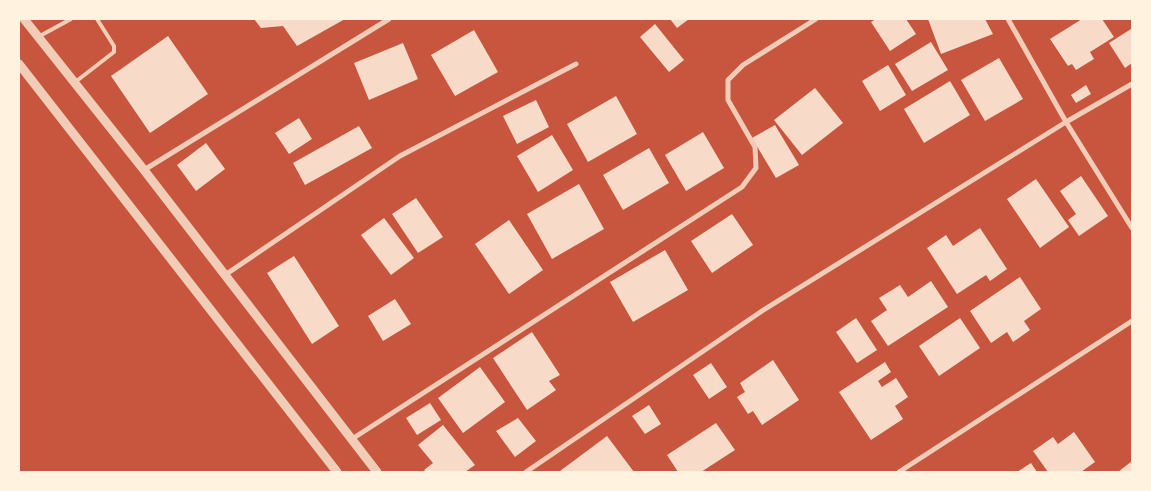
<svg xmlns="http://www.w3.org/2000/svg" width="1151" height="491" font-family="'Work Sans',sans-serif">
<rect width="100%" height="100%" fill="#c8553d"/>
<g fill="#f7dbc8">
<path d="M254 19H345L297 46 283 26 261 28Z"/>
<path d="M670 19H689L677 28Z"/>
<path d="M876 19H906L916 34 890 51 871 22Z"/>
<path d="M928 19H985L993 34 941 54Z"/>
<path d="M1082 19H1102L1114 37 1090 52 1094 59 1076 70 1072 64 1068 66 1050 39Z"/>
<path d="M655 24 684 60 669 72 640 37Z"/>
<path d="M1131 29 1132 32V63L1125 68 1109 43Z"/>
<path d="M474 30 498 72 455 96 431 55Z"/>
<path d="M168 36 208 94 150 133 111 76Z"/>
<path d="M931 42 948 70 912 91 895 64Z"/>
<path d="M403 43 418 79 369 100 354 63Z"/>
<path d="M999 58 1023 99 985 121 961 80Z"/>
<path d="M888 65 906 95 880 111 862 81Z"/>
<path d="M950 81 970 115 924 143 904 109Z"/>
<path d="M1086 85 1091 94 1076 103 1071 95Z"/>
<path d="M815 88 843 123 802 155 774 120Z"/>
<path d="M616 96 637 134 588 162 567 124Z"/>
<path d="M536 100 549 127 517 144 503 116Z"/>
<path d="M299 118 312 139 289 154 275 133Z"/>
<path d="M775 125 799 165 776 178 752 138Z"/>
<path d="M359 126 372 148 305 185 293 163Z"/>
<path d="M703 132 724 168 686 191 665 155Z"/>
<path d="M552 135 573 170 538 192 517 156Z"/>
<path d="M206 143 225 169 196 191 177 165Z"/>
<path d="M649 148 669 183 623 210 603 175Z"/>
<path d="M1081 176 1108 216 1079 236 1068 220 1076 214 1060 191Z"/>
<path d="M1036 179 1069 227 1040 248 1007 199Z"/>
<path d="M579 184 604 229 552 259 527 214Z"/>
<path d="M416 198 443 237 418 253 392 214Z"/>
<path d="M732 214 753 245 712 273 691 241Z"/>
<path d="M384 218 414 258 391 275 361 235Z"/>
<path d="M509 220 543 270 509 294 475 244Z"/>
<path d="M980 228 1007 269 990 281 986 275 957 294 927 248 946 235 953 246Z"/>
<path d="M665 250 688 290 633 322 610 282Z"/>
<path d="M294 256 339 326 312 344 267 273Z"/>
<path d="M1020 277 1041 309 1024 321 1030 330 1013 342 1007 332 991 343 970 311Z"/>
<path d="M931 281 948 307 888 346 871 321 887 310 879 298 900 285 908 297Z"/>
<path d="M395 299 411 324 383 341 368 316Z"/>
<path d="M856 318 877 350 857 363 836 332Z"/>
<path d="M960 318 980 348 939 376 919 346Z"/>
<path d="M532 332 560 375 549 381 556 390 527 410 493 358Z"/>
<path d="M773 360 799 400 762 425 753 411 748 414 737 397 745 392 740 383Z"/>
<path d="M885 362 891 372 878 381 882 387 896 378 908 397 895 406 903 419 871 440 839 392Z"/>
<path d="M711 363 727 387 709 399 693 375Z"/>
<path d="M480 367 505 402 463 433 438 398Z"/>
<path d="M430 403 441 420 417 435 406 418Z"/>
<path d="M649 405 661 424 645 434 632 416Z"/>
<path d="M518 418 536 441 515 457 496 431Z"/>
<path d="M716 423 735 450 701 472H678L667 455Z"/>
<path d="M443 425 475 465 465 472H426L424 470 433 463 418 445Z"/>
<path d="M1074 432 1095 462 1081 472H1048L1033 451 1053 437 1058 444Z"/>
<path d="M607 436 634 472H561L560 471Z"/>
<path d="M1132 461V472H1118Z"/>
<path d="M1031 463 1037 472H1017Z"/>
</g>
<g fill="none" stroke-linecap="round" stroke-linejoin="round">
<g stroke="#f1ccb7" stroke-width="4">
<path d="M38 37 71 19"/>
<path d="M74 83 114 52V46L97 19"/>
</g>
<g stroke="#f1ccb7" stroke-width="5">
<path d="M1008 19 1066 122 1132 228"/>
<path d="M144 170 389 19"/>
<path d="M225 275 400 156 576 64"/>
<path d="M352 439 742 187 756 168 755 147 728 100V80L743 65 816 19"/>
<path d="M526 472 762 311 1066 122 1132 84"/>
<path d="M899 472 1132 321"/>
</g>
<g stroke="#f1ccb7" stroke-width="9">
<path d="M24 19 144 170 377 472"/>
<path d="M19 64 337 472"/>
</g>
</g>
<rect width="1151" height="491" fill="none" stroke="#fff3e0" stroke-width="40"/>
</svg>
